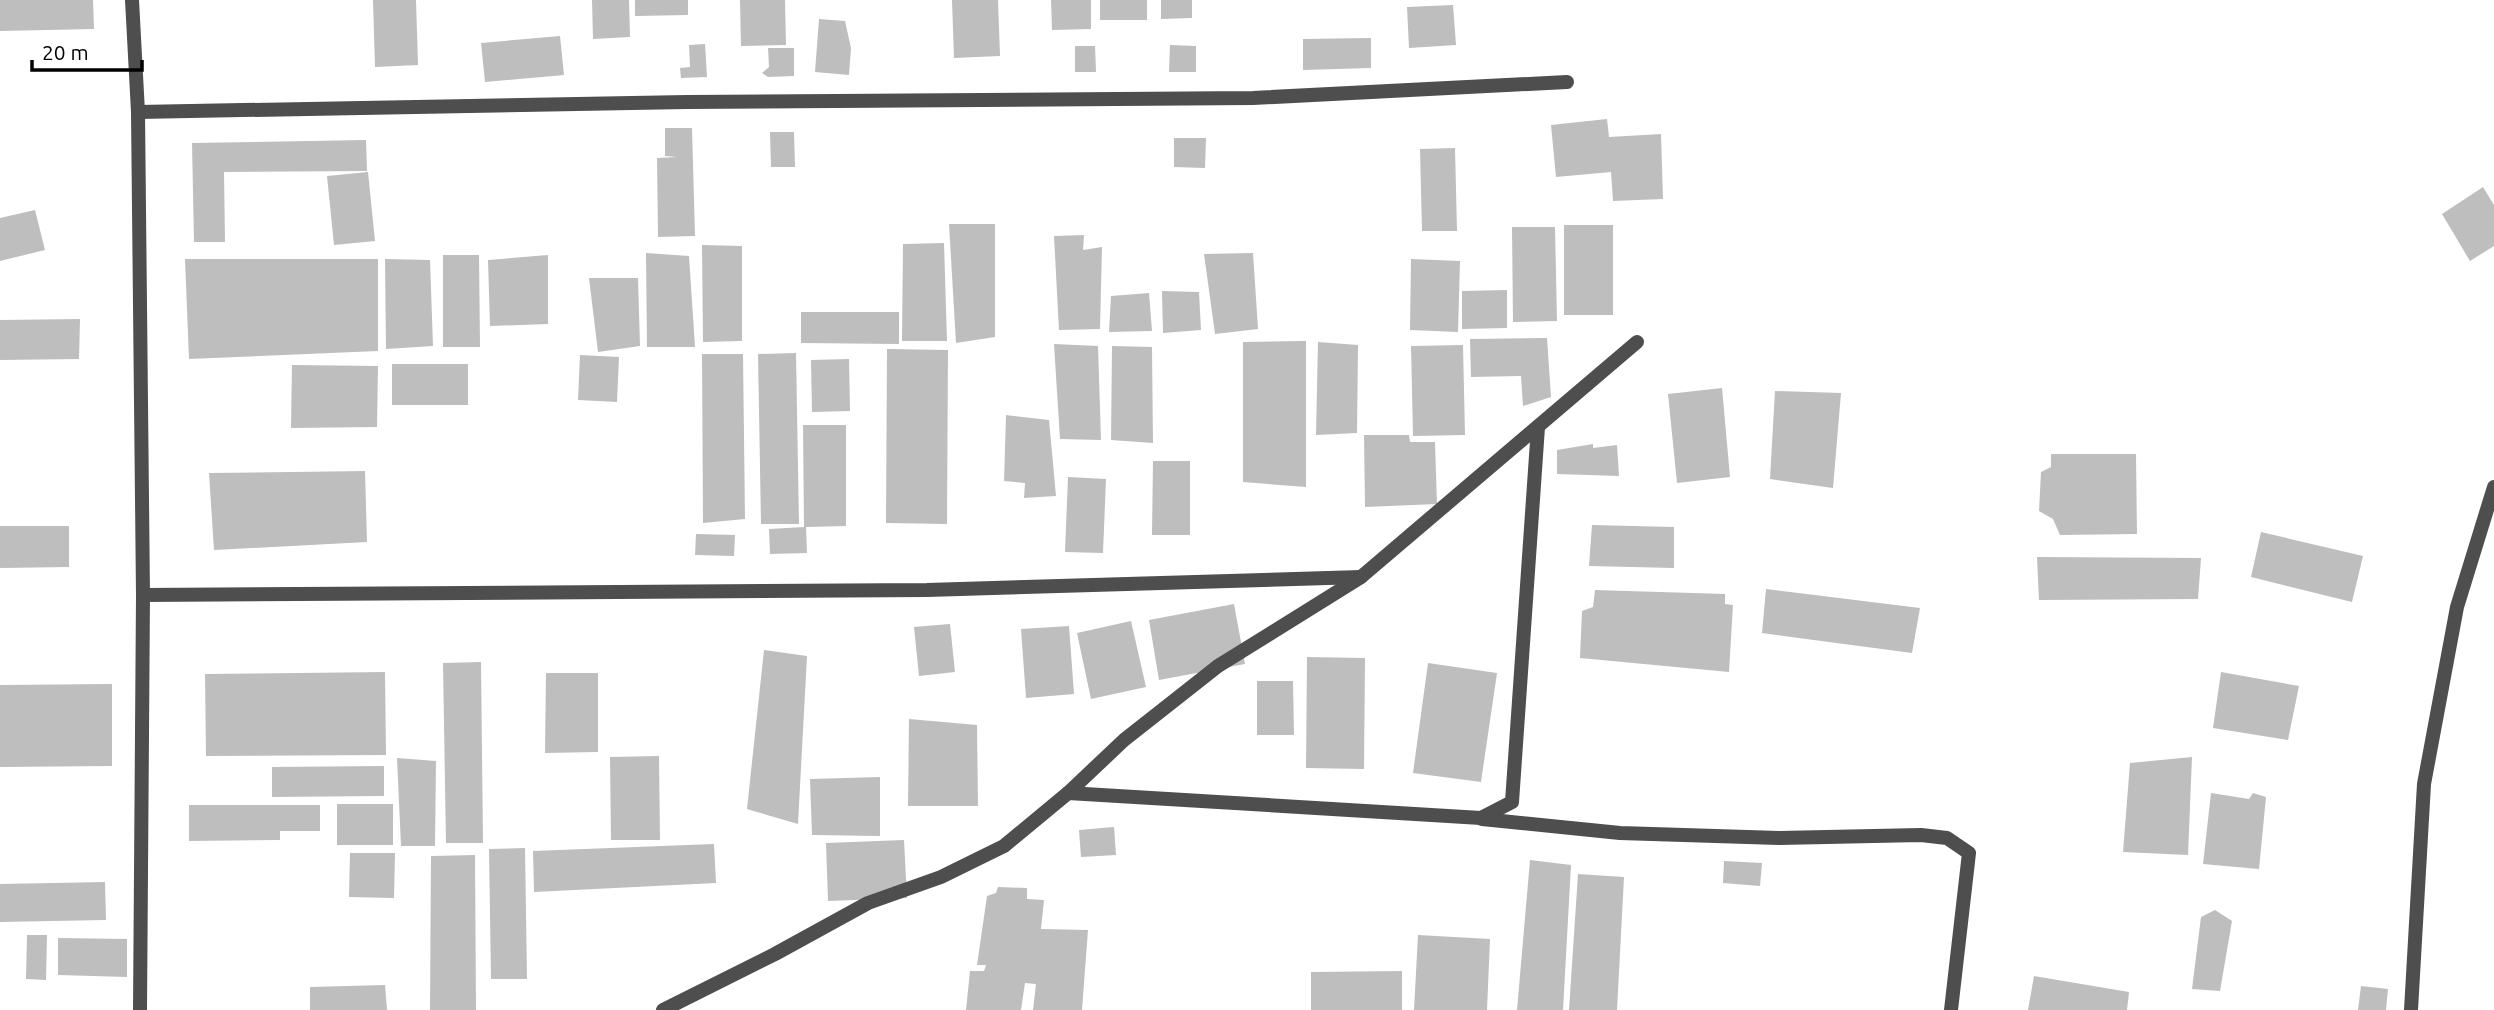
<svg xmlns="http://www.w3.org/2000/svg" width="2494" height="1010" font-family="Ubuntu,sans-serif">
<rect width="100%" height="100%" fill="#fff"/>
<g fill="#bebebe">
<path d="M0 0H93L94 29 0 31Z"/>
<path d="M373 0H416L418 65 375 67Z"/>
<path d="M592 0H629L630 37 593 39Z"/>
<path d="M635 0H688V15L635 16Z"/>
<path d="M740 0H785L786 45 741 46Z"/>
<path d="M952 0H998L1000 56 954 58Z"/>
<path d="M1051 0H1091V29L1052 30Z"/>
<rect x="1100" y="0" width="47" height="20"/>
<path d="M1161 0H1192V18L1161 19Z"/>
<path d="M1453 5 1456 45 1409 48 1407 7Z"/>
<path d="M819 19 845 21 851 48 849 75 815 72Z"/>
<path d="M560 36 564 75 485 82 481 43Z"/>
<path d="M1371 38V68L1303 70V39Z"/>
<path d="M705 44 707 77 681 78 680 68 690 67 689 45Z"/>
<path d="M1170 45 1196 46V72H1169Z"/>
<path d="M1075 46H1095L1096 72H1075Z"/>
<path d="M768 48H794V76L768 77 762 73 769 67Z"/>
<path d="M1607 119 1609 137 1661 134 1663 199 1613 201 1611 172 1556 177 1551 125Z"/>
<path d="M665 128H692L695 236 658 237 657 158 677 157 665 156Z"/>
<path d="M770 132H794L795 167H771Z"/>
<path d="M1174 138H1206L1205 168 1174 167Z"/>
<path d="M366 140 367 171 224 172 225 242H194L192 143Z"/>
<path d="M1455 148 1457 231H1422L1420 149Z"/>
<path d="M368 172 375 241 334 245 327 176Z"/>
<path d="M2483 187 2494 205V246L2470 261 2442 214Z"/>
<path d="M35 210 45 250 0 261V218Z"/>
<path d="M949 224H995V337L956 343Z"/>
<rect x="1564" y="225" width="49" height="90"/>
<path d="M1512 227H1555L1557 321 1513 322Z"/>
<path d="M1084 235 1083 250 1102 247 1100 329 1059 330 1054 236Z"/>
<path d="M944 243 947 341H902L903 244Z"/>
<path d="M702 245 742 246V341L703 342Z"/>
<path d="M646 253 689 256 695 347H647Z"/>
<path d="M1253 253 1258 329 1215 334 1204 254Z"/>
<path d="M443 255H479L480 347H443Z"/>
<path d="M548 255V324L490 326 488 260Z"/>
<path d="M185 259H378V351L189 359Z"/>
<path d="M385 259 430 260 433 346 386 349Z"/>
<path d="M1411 259 1460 261 1458 332 1410 330Z"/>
<path d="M589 278H638L640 346 598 352Z"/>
<path d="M1507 290V328L1462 329V291Z"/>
<path d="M1162 291 1199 292 1201 330 1163 333Z"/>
<path d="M1149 293 1152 331 1109 332 1111 296Z"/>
<path d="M801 312H899V344L801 343Z"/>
<path d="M80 319 79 359 0 360V320Z"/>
<path d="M1547 338 1551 397 1523 406 1521 376 1471 377 1470 339Z"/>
<path d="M1306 341V487L1243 482V342Z"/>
<path d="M1318 342 1358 345 1357 433 1316 435Z"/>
<path d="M1054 344 1098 346 1101 440 1060 439Z"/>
<path d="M1463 345 1465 435 1413 436 1411 346Z"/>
<path d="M1112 346 1152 347 1153 443 1111 440Z"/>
<path d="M887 349 948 350 947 524 886 523Z"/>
<path d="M796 353 799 524H761L758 354Z"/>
<path d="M702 354H743L745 519 703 523Z"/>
<path d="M580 355 619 357 617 402 578 400Z"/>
<path d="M849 359 850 411 812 412 811 360Z"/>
<rect x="392" y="364" width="76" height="41"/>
<path d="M292 365 378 366 377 427 291 428Z"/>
<path d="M1722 388 1730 477 1677 483 1668 394Z"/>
<path d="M1775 391 1841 393 1833 488 1770 479Z"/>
<path d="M1006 415 1049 420 1056 496 1024 498 1025 483 1004 481Z"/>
<path d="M803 425H846V526L806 527 807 553 770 554 769 529 804 527Z"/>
<path d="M1364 435H1409L1410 442H1435L1437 504 1365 507Z"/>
<path d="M1593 444V448L1617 445 1619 476 1557 474V450Z"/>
<path d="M2051 454H2136L2137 534 2060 535 2053 519 2039 511 2041 472 2051 467Z"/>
<path d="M1153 461H1190V535H1152Z"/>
<path d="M365 471 367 542 214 550 209 473Z"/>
<path d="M1068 477 1106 479 1103 553 1065 552Z"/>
<path d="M1592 525 1674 527V568L1589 566Z"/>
<path d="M0 526H69V567L0 568Z"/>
<path d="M2261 532 2363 556 2352 602 2251 577Z"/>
<path d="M696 534 735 535 734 556 695 555Z"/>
<path d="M2037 557 2201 558 2198 599 2039 600Z"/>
<path d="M1766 589 1920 608 1912 653 1762 633Z"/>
<path d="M1595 590 1725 594V604L1733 605 1729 672 1580 658 1582 611 1593 607Z"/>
<path d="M1234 604 1245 664 1159 680 1149 620Z"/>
<path d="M1131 621 1146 687 1091 699 1077 633Z"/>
<path d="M950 624 955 672 919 676 914 627Z"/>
<path d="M1069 626 1074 694 1026 698 1021 629Z"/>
<path d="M764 650 807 656 798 824 747 809Z"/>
<path d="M1307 657 1365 658 1364 769 1306 768Z"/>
<path d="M481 662 483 843H446L443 663Z"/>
<path d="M1428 663 1497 673 1481 782 1413 773Z"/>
<path d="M385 672 386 755 206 756 205 674Z"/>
<path d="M2221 672 2299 686 2288 740 2213 728Z"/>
<path d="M546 673H598V752L545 753Z"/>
<path d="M1257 681H1293L1294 735H1257Z"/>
<path d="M112 684V766L0 767V685Z"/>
<path d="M909 719 977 725 978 806H908Z"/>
<path d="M659 756 660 840H611L610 757Z"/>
<path d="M2192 757 2188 855 2123 852 2130 763Z"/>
<path d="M397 758 436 761 435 846H401Z"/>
<path d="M384 766V796L272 797V767Z"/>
<path d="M880 777V836L812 835 810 779Z"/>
<path d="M2211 793 2249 799 2253 793 2266 797 2259 869 2203 864Z"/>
<rect x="337" y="804" width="56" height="41"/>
<path d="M189 805H320V831H280V840L189 841Z"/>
<path d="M1114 827 1116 855 1081 857 1079 830Z"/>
<path d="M904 840 907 898 828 901 826 843Z"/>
<path d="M714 844 716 883 534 892 533 851Z"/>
<path d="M525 848 527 979H491L489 849Z"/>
<path d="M350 853H395L394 898 349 897Z"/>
<path d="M475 855 476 1010H430L431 856Z"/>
<path d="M1530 860 1571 865 1563 1010H1517Z"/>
<path d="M1724 861 1762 863 1760 886 1723 883Z"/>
<path d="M1578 874 1624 877 1617 1010H1569Z"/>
<path d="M105 882 106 920 0 922V884Z"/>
<path d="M998 887 1027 888V899L1044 900 1041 929 1088 930 1082 1010H1033L1036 984 1025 983 1021 1010H966L970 971H984L986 965H977L987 896 996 893Z"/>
<path d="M2215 910 2232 921 2220 991 2192 989 2201 917Z"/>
<path d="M27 935H47L46 980 26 979Z"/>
<path d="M1418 935 1490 939 1487 1010H1414Z"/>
<path d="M58 938 127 939V977L58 975Z"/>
<path d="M1402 971V1010H1311V972Z"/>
<path d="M2034 976 2129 992 2127 1010H2028Z"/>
<path d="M385 985 387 1010H310V987Z"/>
<path d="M2361 986 2388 989 2386 1010H2358Z"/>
</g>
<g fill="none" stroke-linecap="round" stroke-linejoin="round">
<g stroke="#4e4e4e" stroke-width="14">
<path d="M132 0 138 112 143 595 140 1010"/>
<path d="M138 112 687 102 1253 98 1567 82"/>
<path d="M143 595 927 590 1361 577"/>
<path d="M1068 793 1481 818 1512 802 1538 427"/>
<path d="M1482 819 1620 833 1779 838 1921 835 1947 838 1969 853 1951 1010"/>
<path d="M663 1010 775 954 868 903 941 877 1004 846 1068 793 1124 740 1218 666 1361 577 1637 342"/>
<path d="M2411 1010 2424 784 2457 607 2494 487"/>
</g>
</g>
<path d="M32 60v10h110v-10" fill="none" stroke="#000000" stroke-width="3.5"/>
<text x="42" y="60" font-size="21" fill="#000000" stroke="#ffffff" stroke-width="5" paint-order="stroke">20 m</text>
</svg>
